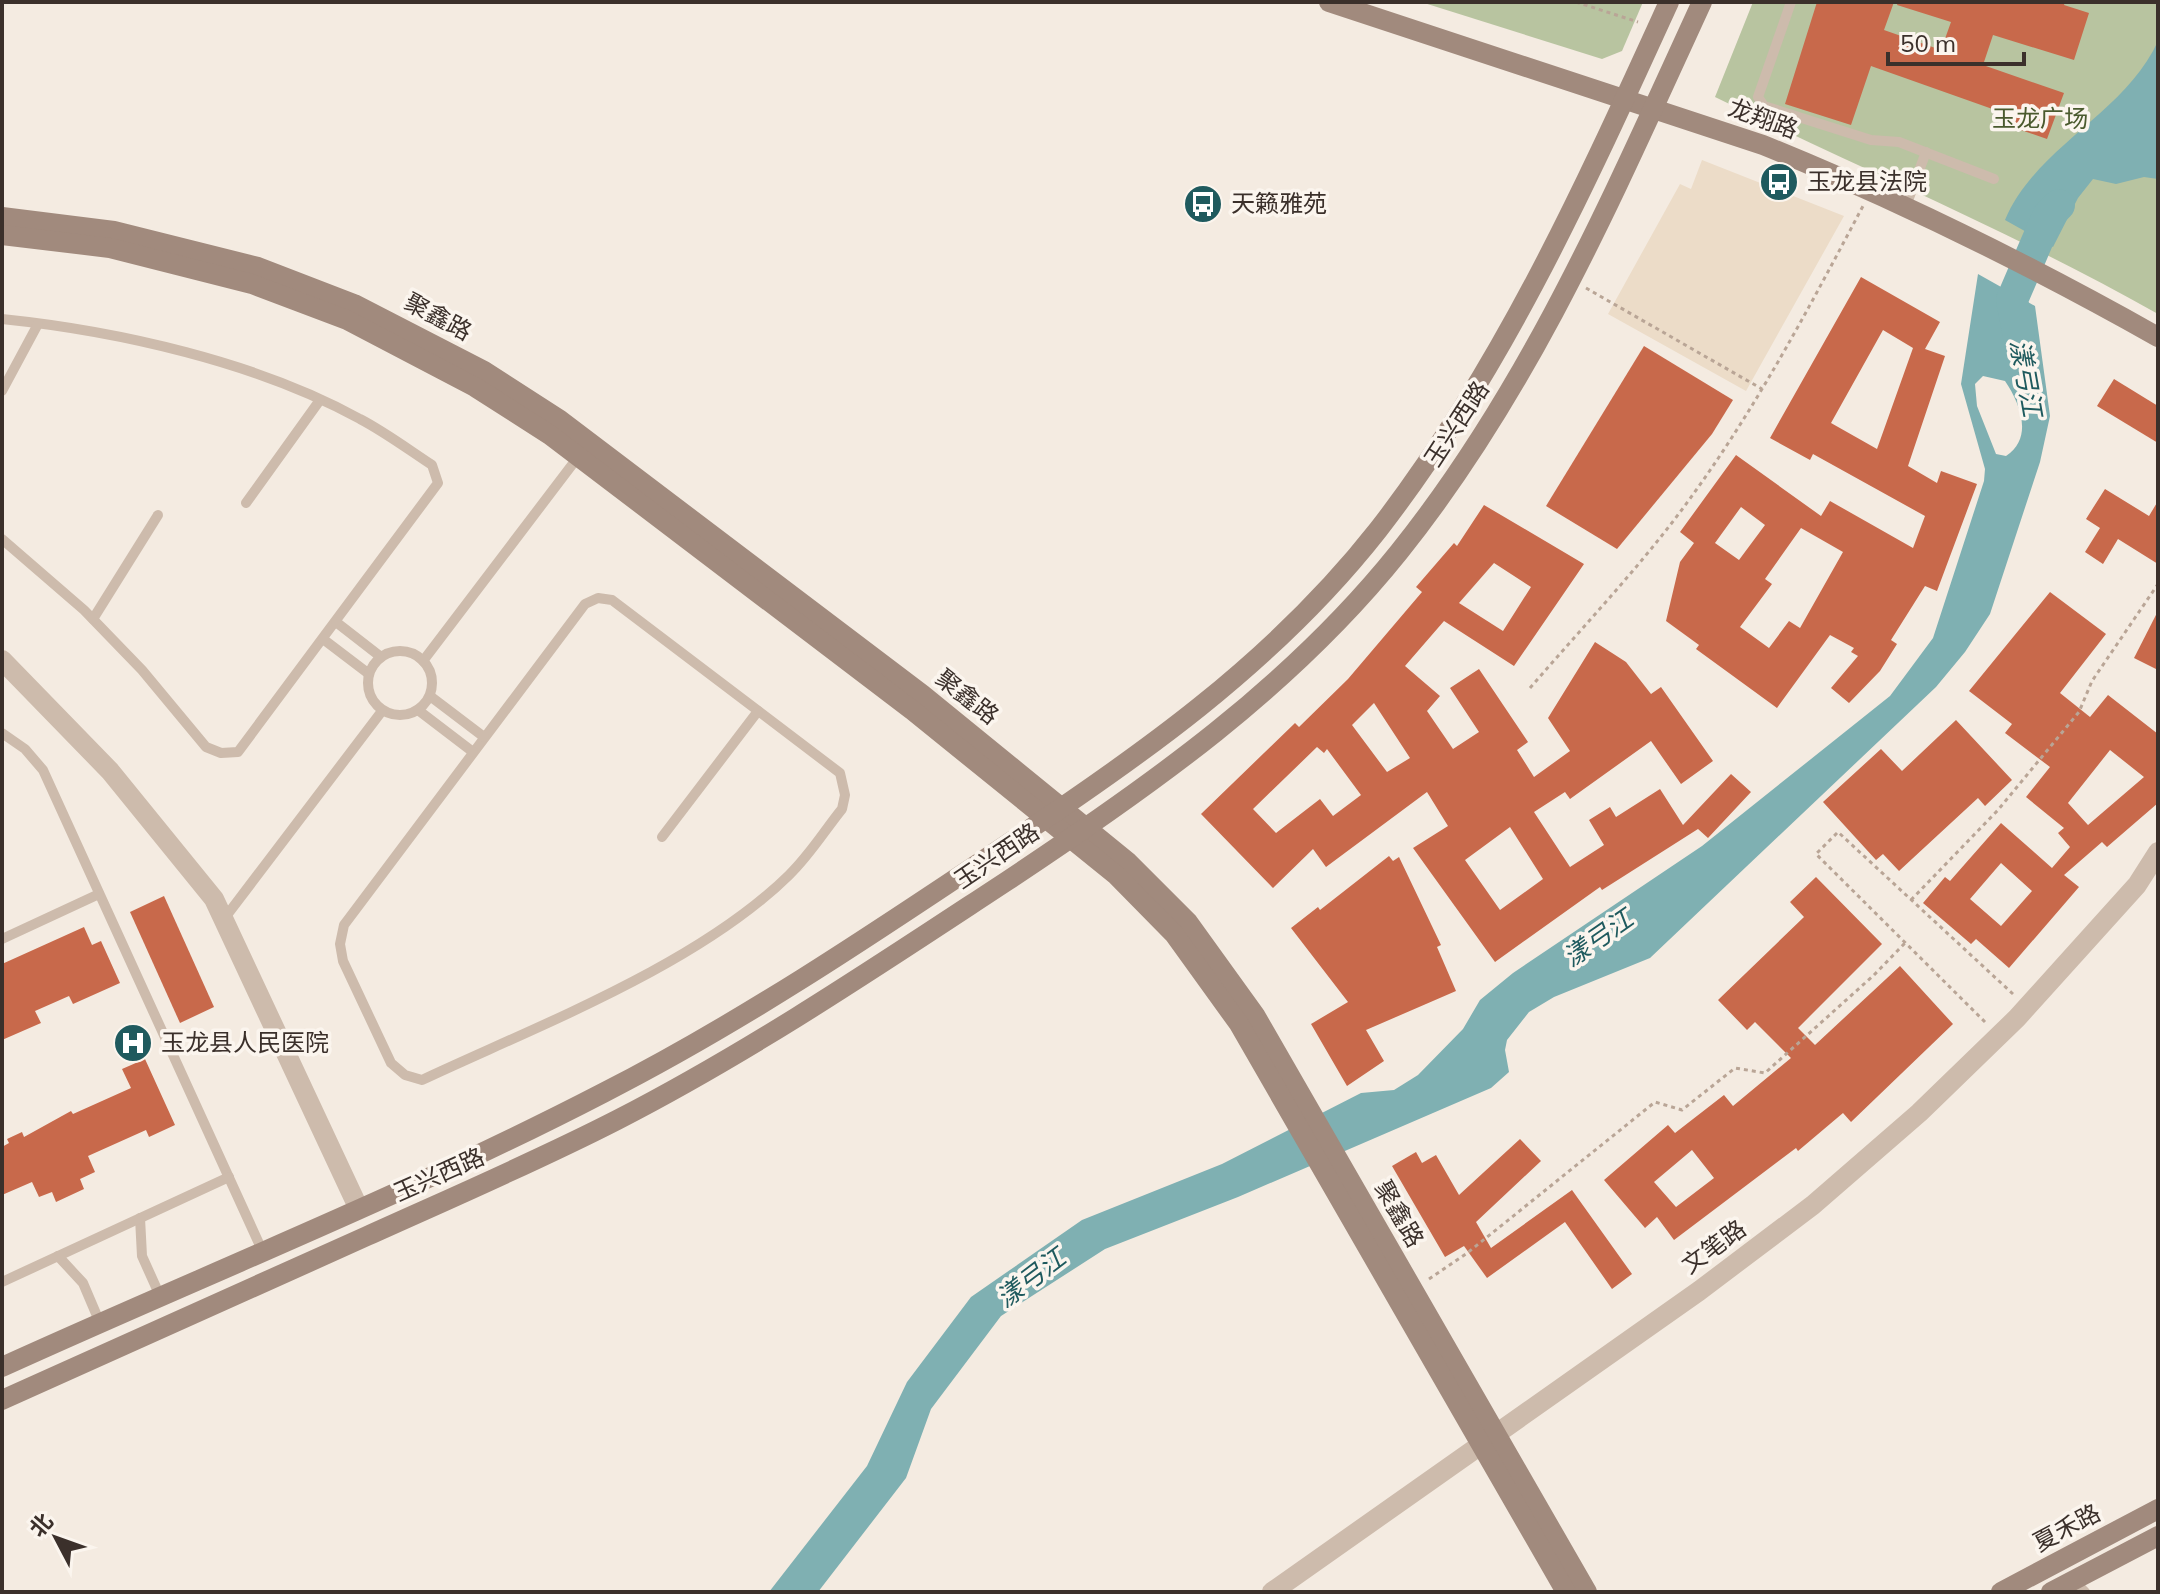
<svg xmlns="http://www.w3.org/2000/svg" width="2160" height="1594" font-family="Mulish,'Noto Sans SC',sans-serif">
<rect width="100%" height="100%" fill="#f4ebe1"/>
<g fill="#b8c4a0">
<path d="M1421 2H1643L1622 51 1602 59Z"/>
<path d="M1753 2H2158V314C2015 233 1863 170 1715 97Z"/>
</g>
<path fill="#ecdcc8" d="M1702 160 1844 216 1746 391 1608 314 1680 184 1691 189Z"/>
<g fill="#7fb0b2" fill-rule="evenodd">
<path d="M2158 41V179L2144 177 2116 184 2093 179 2078 198 2053 247 2005 220C2036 146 2125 114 2158 41Z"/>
<path d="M1978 274 2035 306 2050 416 2040 462 1990 614 1965 652 1936 687 1650 958 1554 997 1529 1012 1507 1040 1505 1050 1509 1072 1491 1088 1238 1197 1105 1249 1001 1316 931 1409 906 1478 818 1592H769L867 1466 907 1382 971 1297 1082 1220 1222 1164 1361 1093 1394 1090 1418 1075 1463 1029 1480 1000 1513 973 1702 846 1890 696 1933 638 1984 481 1985 469 1961 384ZM1983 376 2005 381C2020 403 2034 438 2006 456L1996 454 1977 406 1975 384Z"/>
</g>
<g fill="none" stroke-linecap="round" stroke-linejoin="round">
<path stroke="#7fb0b2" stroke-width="32" d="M2019 337 2012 300 2048 216 2059 205"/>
</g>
<g fill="#c8694b" fill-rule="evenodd">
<path d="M1817 2H1894L1884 30 1941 50 1951 22 1897 5 1898 2H2065L2064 5 2089 13 2074 60 1993 35 1983 65 2064 93 2047 139 2012 127 2015 117 1871 66 1851 125 1785 104Z"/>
<path d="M1861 277 1940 322 1925 349 1945 356 1908 466 1937 483 1941 471 1977 484 1937 591 1925 586 1891 640 1897 644 1880 671 1849 703 1831 688 1858 656 1851 652 1854 648 1830 635 1777 708 1696 649 1699 645 1666 621 1680 562 1694 543 1680 532 1736 455 1821 516 1830 501 1913 548 1925 516 1813 454 1810 460 1770 438ZM1883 330 1913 348 1877 449 1831 423ZM1741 507 1765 525 1739 560 1715 543ZM1801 528 1843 552 1800 628 1789 621 1769 648 1740 627 1772 584 1765 579Z"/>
<path d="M1644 346 1733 400 1712 434 1617 549 1546 506Z"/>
<path d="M2114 379 2158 406V443L2097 406Z"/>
<path d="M2105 489 2149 516 2158 501V564L2118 539 2103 564 2085 552 2100 528 2086 519Z"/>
<path d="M1484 505 1584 564 1514 666 1444 621 1405 666 1440 696 1427 711 1453 749 1479 732 1450 688 1479 669 1528 742 1517 750 1534 777 1570 751 1548 718 1595 642 1626 662 1651 694 1661 687 1713 761 1681 784 1651 741 1570 799 1565 792 1534 812 1570 867 1604 845 1589 820 1610 807 1616 817 1660 789 1683 825 1731 774 1751 792 1708 838 1698 829 1602 890 1600 887 1495 962 1413 848 1448 826 1427 792 1326 867 1313 849 1273 888 1201 814 1295 723 1299 727 1348 679 1422 592 1416 587 1454 543 1457 546ZM1494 563 1531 587 1503 631 1459 603ZM1374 703 1410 758 1387 772 1352 725ZM1317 747 1324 753 1327 749 1361 795 1333 816 1320 799 1276 833 1253 809ZM1510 827 1543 879 1500 910 1465 860Z"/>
<path d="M2050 592 2106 634 2060 693 2090 717 2108 695 2158 734V803L2107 847 2102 842 2064 875 2079 887 2009 968 1976 939 1971 944 1923 903 1945 877 1950 881 2001 823 2052 868 2070 847 2058 833 2064 828 2026 797 2050 767 2005 733 2012 724 1969 691ZM2110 750 2144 777 2088 825 2068 803ZM2001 863 2032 891 2001 926 1970 899Z"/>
<path d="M2158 611V670L2134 658Z"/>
<path d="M1956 720 2012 780 1985 806 1978 798 1899 871 1883 854 1876 860 1823 802 1881 749 1902 771Z"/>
<path d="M1389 856 1393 861 1399 857 1441 945 1437 947 1456 991 1366 1030 1384 1061 1347 1086 1311 1024 1348 1002 1291 928 1318 907 1320 910Z"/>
<path d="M1816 877 1882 944 1798 1028 1815 1045 1900 966 1953 1024 1851 1122 1843 1113 1798 1151 1796 1148 1674 1240 1657 1217 1645 1228 1604 1180 1668 1125 1675 1133 1724 1095 1733 1106 1791 1058 1755 1022 1747 1030 1718 1000 1804 917 1790 902ZM1692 1150 1714 1178 1676 1207 1654 1182Z"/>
<path d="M164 896 214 1007 180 1023 130 912Z"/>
<path d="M84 927 92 945 101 941 120 983 73 1004 69 996 35 1011 41 1023 2 1040V964Z"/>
<path d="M145 1059 175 1125 149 1137 146 1130 88 1156 95 1172 80 1179 84 1189 56 1202 52 1192 39 1197 32 1182 2 1195V1147L9 1143 7 1139 22 1132 24 1137 71 1111 73 1114 131 1088 122 1069Z"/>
<path d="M1520 1139 1541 1161 1476 1222 1491 1248 1572 1190 1632 1274 1612 1289 1565 1222 1487 1278 1464 1246 1445 1257 1392 1166 1416 1152 1422 1163 1436 1155 1459 1195Z"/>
</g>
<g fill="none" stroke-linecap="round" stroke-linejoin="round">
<g stroke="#b9a596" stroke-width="3" stroke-dasharray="4 4" stroke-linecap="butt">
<path d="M1576 2 1638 22"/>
<path d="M1586 288 1762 389"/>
<path d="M1530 688C1585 624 1645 562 1694 493 1759 403 1811 304 1863 206"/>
<path d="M1911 900 1998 810 2079 712 2092 681 2158 584"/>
<path d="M1985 1022 1816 854 1838 832 2013 994"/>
<path d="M1429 1279 1466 1254 1655 1102 1682 1110 1735 1068 1765 1073 1874 975 1905 943"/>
</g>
<g stroke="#cdbbac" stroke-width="10">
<path d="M1791 2 1758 97 1764 106 1871 140 1899 142 1994 179"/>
<path d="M1906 206 1926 152"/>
<path d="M2 319C118 331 257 362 360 419 385 432 409 450 432 465L438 483 238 752 221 753 206 747 142 670 84 610 2 539"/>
<path d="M2 391 38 324"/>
<path d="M246 503 320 400"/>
<path d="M598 598 612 600 840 773 845 795 842 809C825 830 809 856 789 875 698 965 537 1026 422 1080L405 1075 391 1063 343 961 340 944 344 925 585 604Z"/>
<path d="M93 619 158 515"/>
<path d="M336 622 381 657"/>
<path d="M323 639 369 674"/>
<circle cx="400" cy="683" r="32"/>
<path d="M423 661 578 457"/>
<path d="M430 696 484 737"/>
<path d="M418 710 473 752"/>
<path d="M2 733 25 749 43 770 262 1250"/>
<path d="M662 837 758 711"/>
<path d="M224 919 382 711"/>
<path d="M2 939 99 894"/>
<path d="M140 1218 142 1256 160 1296"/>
<path d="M58 1256 83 1283 100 1323"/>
<path d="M2 1282 229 1177"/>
<path d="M2073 1580 2085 1592"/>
</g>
<path stroke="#cdbbac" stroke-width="20" d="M2 660 110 771 214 899 358 1207"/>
<path stroke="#cdbbac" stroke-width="20" d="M1272 1592 1699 1291 1813 1205 1919 1113 2017 1018 2137 885 2158 852"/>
<g stroke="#a18a7d" stroke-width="20">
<path d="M1329 2 1763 145C1899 200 2030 265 2158 337"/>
<path d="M2 217 114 231 258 267 354 304 484 371 560 420 923 695 1128 862 1188 922 1255 1015 1587 1592"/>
<path d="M2 235 110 248 252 284 347 320 475 387 550 435 912 710 1116 875 1174 934 1239 1024 1566 1592"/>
<path d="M2 1367C202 1276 408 1194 603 1093 740 1023 867 938 994 853 1135 760 1273 664 1378 530 1503 369 1585 186 1669 2"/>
<path d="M2 1400C124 1345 246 1291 367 1236 451 1198 535 1162 617 1120 753 1050 879 965 1007 881 1150 786 1290 688 1399 552 1532 386 1614 193 1702 2"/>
<path d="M2001 1592 2158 1509"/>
<path d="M2051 1592 2158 1536"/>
</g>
</g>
<defs>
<symbol id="bus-disc" viewBox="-11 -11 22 22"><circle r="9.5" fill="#1f5a5e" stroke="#fbf5ee"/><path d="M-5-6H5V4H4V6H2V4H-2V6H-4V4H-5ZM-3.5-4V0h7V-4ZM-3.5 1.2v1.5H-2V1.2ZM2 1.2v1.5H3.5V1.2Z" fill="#fff"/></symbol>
<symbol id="hospital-disc" viewBox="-11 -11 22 22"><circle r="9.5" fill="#1f5a5e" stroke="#fbf5ee"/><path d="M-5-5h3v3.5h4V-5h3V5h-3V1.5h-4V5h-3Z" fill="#fff"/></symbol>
</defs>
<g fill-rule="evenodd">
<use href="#bus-disc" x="1757" y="160" width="44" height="44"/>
<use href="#bus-disc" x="1181" y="182" width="44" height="44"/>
<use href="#hospital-disc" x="111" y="1021" width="44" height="44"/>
</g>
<g text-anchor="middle" stroke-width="7" stroke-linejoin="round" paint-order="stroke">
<g font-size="24" fill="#3b302b" stroke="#fbf5ee">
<text transform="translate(1763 119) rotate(20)" y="8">龙翔路</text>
<text transform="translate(438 317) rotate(28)" y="8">聚鑫路</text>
<text transform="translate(1457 424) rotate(-57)" y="8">玉兴西路</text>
<text transform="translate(967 697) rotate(38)" y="8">聚鑫路</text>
<text transform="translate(997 856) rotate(-34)" y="8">玉兴西路</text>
<text transform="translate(439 1175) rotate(-24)" y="8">玉兴西路</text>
<text transform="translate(1399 1214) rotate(60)" y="8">聚鑫路</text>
<text transform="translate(1714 1247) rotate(-36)" y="8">文笔路</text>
<text transform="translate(2067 1528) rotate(-28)" y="8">夏禾路</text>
</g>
<g font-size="24" fill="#4a5a2e" stroke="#fbf5ee">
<text x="2040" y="127">玉龙广场</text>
</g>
<g font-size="24" fill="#3b302b" stroke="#fbf5ee" text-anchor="start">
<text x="1807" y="190">玉龙县法院</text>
<text x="1231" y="212">天籁雅苑</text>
<text x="161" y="1051">玉龙县人民医院</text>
</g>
<g font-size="26" font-style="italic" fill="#1f5a5e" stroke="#fbf5ee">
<text transform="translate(2026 378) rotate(80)" y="9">漾弓江</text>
<text transform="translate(1598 938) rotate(-35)" y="9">漾弓江</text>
<text transform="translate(1031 1278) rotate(-37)" y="9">漾弓江</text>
</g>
</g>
<rect width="2160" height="1594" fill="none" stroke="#3b302b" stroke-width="8"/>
<g transform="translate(56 1538) rotate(311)" stroke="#fbf5ee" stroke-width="6" paint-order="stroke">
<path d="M0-6L14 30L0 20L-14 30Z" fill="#3b302b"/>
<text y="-12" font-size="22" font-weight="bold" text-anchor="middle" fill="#3b302b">北</text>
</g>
<path d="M1888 52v12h136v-12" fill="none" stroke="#3b302b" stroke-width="4"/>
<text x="1900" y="52" font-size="24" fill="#3b302b" stroke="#fbf5ee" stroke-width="6" paint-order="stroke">50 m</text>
</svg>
